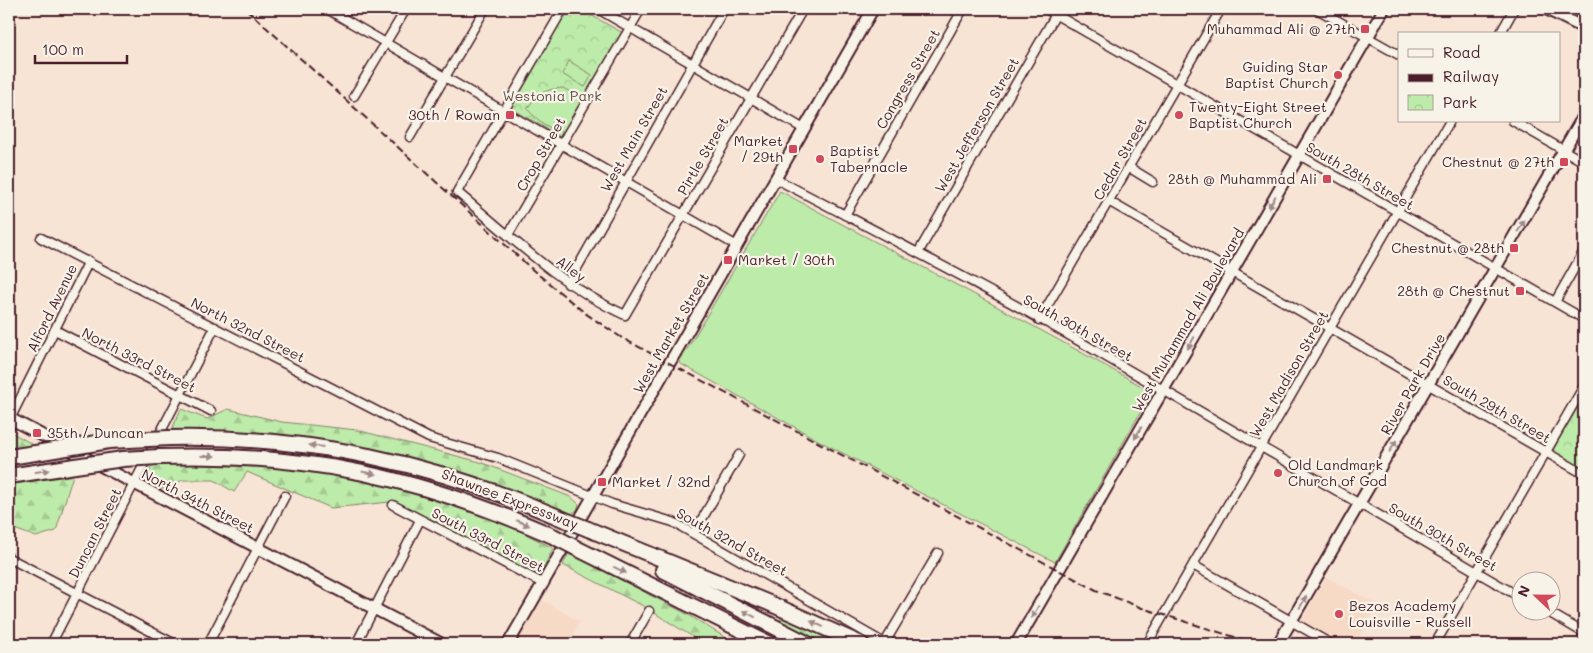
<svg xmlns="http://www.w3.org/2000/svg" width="1593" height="653" font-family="Mali,sans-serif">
<defs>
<pattern id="forest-firs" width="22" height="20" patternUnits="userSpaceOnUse" patternTransform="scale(1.25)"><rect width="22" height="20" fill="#bdeba9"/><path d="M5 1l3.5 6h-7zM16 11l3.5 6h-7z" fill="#a4c992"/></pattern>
<pattern id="park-crowns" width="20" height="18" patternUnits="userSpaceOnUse" patternTransform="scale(1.25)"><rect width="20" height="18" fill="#bdeba9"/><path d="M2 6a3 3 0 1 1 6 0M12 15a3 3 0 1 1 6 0" fill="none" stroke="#a4c992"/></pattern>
</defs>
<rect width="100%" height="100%" fill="#f7e4d4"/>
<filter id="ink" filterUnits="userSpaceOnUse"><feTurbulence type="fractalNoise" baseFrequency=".02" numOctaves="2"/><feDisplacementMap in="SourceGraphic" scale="10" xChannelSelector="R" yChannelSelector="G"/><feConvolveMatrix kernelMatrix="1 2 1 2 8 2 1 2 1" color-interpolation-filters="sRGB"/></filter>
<g filter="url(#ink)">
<g fill="#f7dac6">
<path d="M1326 577 1378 605 1355 644H1338L1301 622Z"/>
<path d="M542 600 580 622 568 644H516Z"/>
</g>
<g fill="url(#forest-firs)" stroke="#84856a">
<path d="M181 409 207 419 228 409 282 422 357 430 480 462 571 497 579 504 577 510 570 515 518 492 412 458 332 441 265 435 171 431Z"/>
<path d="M9 431 32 444 9 452Z"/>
<path d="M176 464 292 468 408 488 493 517 553 548 540 576 390 502 331 508 247 472 234 492 214 480H183L164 489 144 486 152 465Z"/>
<path d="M73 475 56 531 36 537 9 527V485Z"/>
<path d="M569 553 687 614 736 644H704L645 607 563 565Z"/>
<path d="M782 616 841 644H818L779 623Z"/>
</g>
<g fill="url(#park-crowns)" stroke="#84856a">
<path d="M568 9H580L623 33 562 138 511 108Z"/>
<path d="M1584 396V471L1553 452V450Z"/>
</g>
<g fill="#bdeba9" stroke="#84856a">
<path d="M569 61 592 75 585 87 562 74Z"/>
<path d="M563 88 583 99 564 131C550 132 536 118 527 109 537 94 545 89 563 88Z"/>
<path d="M780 191C905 258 1029 322 1152 392L1055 562 827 445 679 363Z"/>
</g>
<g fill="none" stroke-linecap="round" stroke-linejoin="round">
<defs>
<g id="street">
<path d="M327 9 737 246"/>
<path d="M563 9 457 192C510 236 561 286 625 315L803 9"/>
<path d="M598 9 804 129"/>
<path d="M1046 9 1584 319"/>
<path d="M1317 9 1399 55"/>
<path d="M1500 34 1514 9"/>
<path d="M354 96 406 9"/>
<path d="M1513 121 1584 162"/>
<path d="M410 137 485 9"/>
<path d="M1130 168 1153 182"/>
<path d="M776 179C887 237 1000 294 1108 358 1245 438 1383 517 1520 597"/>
<path d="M1110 202 1584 474"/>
<path d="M845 215 963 9"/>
<path d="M508 235 641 9"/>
<path d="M41 238 429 438 498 458 612 504 673 522 886 644"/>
<path d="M918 253 1059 9"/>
<path d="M568 284 724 9"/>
<path d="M1555 302 1584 251"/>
<path d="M1039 320 1221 9"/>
<path d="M55 330 211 411"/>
<path d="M10 419 89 261"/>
<path d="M393 505 544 584"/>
<path d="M694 533 739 455"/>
<path d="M9 558 175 644"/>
<path d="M1193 565 1331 644"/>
<path d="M1545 610 1584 633"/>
<path d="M51 644 215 327"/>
<path d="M208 644 285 496"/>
<path d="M356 644 420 520"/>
<path d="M630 644 649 611"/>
<path d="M884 644 938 553"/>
<path d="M1147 644 1450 121"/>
<path d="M1435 644 1584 386"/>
</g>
<g id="secondary">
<path d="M1546 9 1584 28"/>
<path d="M9 418 442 644"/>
<path d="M508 644 873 9"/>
<path d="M1016 644 1384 9"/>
<path d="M1278 644 1584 115"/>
</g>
<g id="highway">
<path d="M169 438C310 435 434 463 563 519"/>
<path d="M9 457 42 452"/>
<path d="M159 457C306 452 419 477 553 536"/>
<path d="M9 476 75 466"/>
<path d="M588 529 769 603 861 644"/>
<path d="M576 548 769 644"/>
<path d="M663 570 808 644"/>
</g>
</defs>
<use href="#street" stroke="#4a1f2b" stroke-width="11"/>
<use href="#secondary" stroke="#4a1f2b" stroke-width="14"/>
<use href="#highway" stroke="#4a1f2b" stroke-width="18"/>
<use href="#street" stroke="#f7f3e8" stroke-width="8"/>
<use href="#secondary" stroke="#f7f3e8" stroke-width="10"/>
<use href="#highway" stroke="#f7f3e8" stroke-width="14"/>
<path stroke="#4a1f2b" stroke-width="2" stroke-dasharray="8 4" stroke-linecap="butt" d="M246 9 534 271 585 313 622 338 1096 590 1142 608 1257 644"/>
<defs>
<g id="highway-bridge">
<path d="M42 452 109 441 169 438"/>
<path d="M75 466 123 459 159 457"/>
<path d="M563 519 588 529"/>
<path d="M553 536 576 548"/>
</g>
</defs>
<use href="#highway-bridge" stroke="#4a1f2b" stroke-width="18" stroke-linecap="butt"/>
<use href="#highway-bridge" stroke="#f7f3e8" stroke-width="14"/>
</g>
<defs><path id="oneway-solid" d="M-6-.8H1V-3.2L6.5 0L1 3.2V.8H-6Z" transform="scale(1.25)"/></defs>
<g fill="#a0898a">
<use href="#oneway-solid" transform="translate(1272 202) rotate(120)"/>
<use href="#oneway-solid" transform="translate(1521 226) rotate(-60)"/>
<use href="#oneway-solid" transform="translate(1191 343) rotate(120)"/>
<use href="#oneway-solid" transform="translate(1138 433) rotate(120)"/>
<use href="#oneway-solid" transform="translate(316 446) rotate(-172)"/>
<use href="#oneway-solid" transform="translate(1393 446) rotate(-60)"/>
<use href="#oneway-solid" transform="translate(208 456)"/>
<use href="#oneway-solid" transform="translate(42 471) rotate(-9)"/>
<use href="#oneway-solid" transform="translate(369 473) rotate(11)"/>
<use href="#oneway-solid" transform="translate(523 523) rotate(23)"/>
<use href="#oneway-solid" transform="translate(620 570) rotate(26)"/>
<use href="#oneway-solid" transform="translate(1303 602) rotate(-60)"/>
<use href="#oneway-solid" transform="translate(1035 612) rotate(120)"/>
<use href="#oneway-solid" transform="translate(749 614) rotate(-153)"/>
<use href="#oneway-solid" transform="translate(817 624) rotate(-156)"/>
</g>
</g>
<g fill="#d1495b" stroke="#f7f3e8" stroke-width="2">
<rect x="1360" y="24" width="10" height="10" rx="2.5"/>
<circle cx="1338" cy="75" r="5"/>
<rect x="505" y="110" width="10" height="10" rx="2.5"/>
<circle cx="1179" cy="115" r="5"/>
<rect x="788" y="144" width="10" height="10" rx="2.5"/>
<circle cx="820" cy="159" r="5"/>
<rect x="1559" y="157" width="10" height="10" rx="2.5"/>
<rect x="1322" y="174" width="10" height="10" rx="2.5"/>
<rect x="1509" y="243" width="10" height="10" rx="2.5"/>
<rect x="723" y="255" width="10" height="10" rx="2.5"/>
<rect x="1515" y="286" width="10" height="10" rx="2.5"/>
<rect x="32" y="428" width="10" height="10" rx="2.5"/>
<circle cx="1278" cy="473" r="5"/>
<rect x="597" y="477" width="10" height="10" rx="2.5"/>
<circle cx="1339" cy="614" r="5"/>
</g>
<g text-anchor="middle" stroke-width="4.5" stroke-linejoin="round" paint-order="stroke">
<g font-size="14" fill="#4a1f2b" stroke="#f7f3e8" text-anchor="end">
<text x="1355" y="34">Muhammad Ali @ 27th</text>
<text x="1328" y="72">Guiding Star<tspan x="1328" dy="16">Baptist Church</tspan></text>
<text x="1189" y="112" text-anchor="start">Twenty-Eight Street<tspan x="1189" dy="16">Baptist Church</tspan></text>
<text x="500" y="120">30th / Rowan</text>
<text x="783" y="146">Market<tspan x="783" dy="16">/ 29th</tspan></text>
<text x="830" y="156" text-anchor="start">Baptist<tspan x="830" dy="16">Tabernacle</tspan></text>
<text x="1554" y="167">Chestnut @ 27th</text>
<text x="1317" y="184">28th @ Muhammad Ali</text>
<text x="1504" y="253">Chestnut @ 28th</text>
<text x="738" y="265" text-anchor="start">Market / 30th</text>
<text x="1510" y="296">28th @ Chestnut</text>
<text x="47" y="438" text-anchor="start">35th / Duncan</text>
<text x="1288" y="470" text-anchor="start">Old Landmark<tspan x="1288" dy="16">Church of God</tspan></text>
<text x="612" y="487" text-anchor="start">Market / 32nd</text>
<text x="1349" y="611" text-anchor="start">Bezos Academy<tspan x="1349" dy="16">Louisville - Russell</tspan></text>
</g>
<g font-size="14" fill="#4a1f2b" stroke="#f7f3e8">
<text transform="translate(908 79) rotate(-60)" y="5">Congress Street</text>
<text transform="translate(977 125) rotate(-60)" y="5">West Jefferson Street</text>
<text transform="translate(634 139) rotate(-60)" y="5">West Main Street</text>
<text transform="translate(541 154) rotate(-60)" y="5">Crop Street</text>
<text transform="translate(703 156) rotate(-60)" y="5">Pirtle Street</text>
<text transform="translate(1120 159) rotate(-60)" y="5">Cedar Street</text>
<text transform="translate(1360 176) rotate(30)" y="5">South 28th Street</text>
<text transform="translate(571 269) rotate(37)" y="5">Alley</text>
<text transform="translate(52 308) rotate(-64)" y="5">Alford Avenue</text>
<text transform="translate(1188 320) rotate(-60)" y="5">West Muhammad Ali Boulevard</text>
<text transform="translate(1078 328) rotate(29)" y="5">South 30th Street</text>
<text transform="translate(248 330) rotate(27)" y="5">North 32nd Street</text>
<text transform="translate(671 333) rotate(-60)" y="5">West Market Street</text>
<text transform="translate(139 360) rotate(27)" y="5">North 33rd Street</text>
<text transform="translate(1289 374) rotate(-60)" y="5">West Madison Street</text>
<text transform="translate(1413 384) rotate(-60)" y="5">River Park Drive</text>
<text transform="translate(1497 409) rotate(30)" y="5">South 29th Street</text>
<text transform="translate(510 499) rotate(21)" y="5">Shawnee Expressway</text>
<text transform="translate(198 501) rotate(27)" y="5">North 34th Street</text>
<text transform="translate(95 533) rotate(-63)" y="5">Duncan Street</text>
<text transform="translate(1443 537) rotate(30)" y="5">South 30th Street</text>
<text transform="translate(488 540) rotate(27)" y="5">South 33rd Street</text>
<text transform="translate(732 542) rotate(29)" y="5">South 32nd Street</text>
</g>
<g font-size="14" fill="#67524a" stroke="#f7f3e8">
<text x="552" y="101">Westonia Park</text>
</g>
</g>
<rect width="1593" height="653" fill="none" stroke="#f7f3e8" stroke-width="30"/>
<rect x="15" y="15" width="1563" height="623" fill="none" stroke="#4a1f2b" stroke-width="2" filter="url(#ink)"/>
<rect x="1398" y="32" width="162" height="90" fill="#f7f3e8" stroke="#b29e9c"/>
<rect x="1408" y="49" width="25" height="8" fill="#f7f3e8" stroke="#b29e9c"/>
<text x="1443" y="58" font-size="15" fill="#4a1f2b">Road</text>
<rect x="1408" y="74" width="25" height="8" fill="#4a1f2b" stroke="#b29e9c"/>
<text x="1443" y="82" font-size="15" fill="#4a1f2b">Railway</text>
<rect x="1408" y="95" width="25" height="15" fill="url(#park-crowns)" stroke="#b29e9c"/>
<text x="1443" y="108" font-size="15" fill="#4a1f2b">Park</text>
<g transform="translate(1536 596) rotate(292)"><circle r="24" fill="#f7f3e8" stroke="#b29e9c"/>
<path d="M0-4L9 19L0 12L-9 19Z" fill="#d1495b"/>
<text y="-8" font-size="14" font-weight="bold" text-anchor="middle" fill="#4a1f2b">N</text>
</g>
<path d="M35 55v8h92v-8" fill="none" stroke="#4a1f2b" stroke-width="2.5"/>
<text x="42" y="55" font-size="15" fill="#4a1f2b" stroke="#f7f3e8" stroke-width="4" paint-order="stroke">100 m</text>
</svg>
